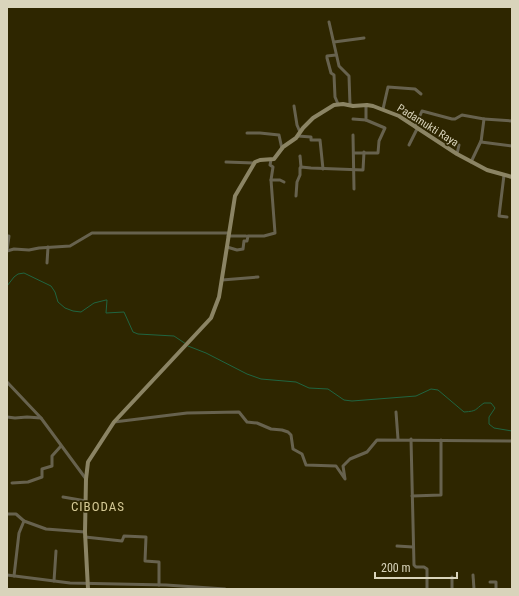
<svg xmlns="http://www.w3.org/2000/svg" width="519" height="596" font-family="'Roboto Condensed',sans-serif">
<rect width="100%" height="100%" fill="#2e2600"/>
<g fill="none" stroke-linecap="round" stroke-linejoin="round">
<g stroke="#206541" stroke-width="1">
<path d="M7 286 14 277 18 274 24 273 51 286 55 292 58 302 65 308 73 311 81 312 94 303 106 300H107L106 313 124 312 133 332 138 334 174 336 186 344"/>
<path d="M188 346 206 353 247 374 261 379 296 382 309 388 328 389 344 400 352 401 416 396 431 389 438 390 464 412C478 411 474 410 484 403H491L495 408 489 417V424L494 428 512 431"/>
</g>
<g stroke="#67624e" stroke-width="3">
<path d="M329 22 339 66 349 76 350 105"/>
<path d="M334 42 364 38"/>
<path d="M336 55 327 56V58L331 73 334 75 335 97 338 104"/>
<path d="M294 106 297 125 300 132"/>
<path d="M383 109 388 87 415 89 421 94"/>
<path d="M353 119 366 120"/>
<path d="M484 119 512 121"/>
<path d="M415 127 422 111 452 119H455L462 115 484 119 481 142 512 146"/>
<path d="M247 133H260L279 135 282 149"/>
<path d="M353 135 354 189"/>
<path d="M298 136 311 137V140H320L323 169"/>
<path d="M409 145 417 129"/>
<path d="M354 153H378L379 141 385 128 366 120V105"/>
<path d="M457 154 459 145"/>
<path d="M300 156 301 167"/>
<path d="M226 162 254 163"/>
<path d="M471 162 481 141"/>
<path d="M504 175 499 216 507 217"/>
<path d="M271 180H280L284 182"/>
<path d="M296 196 297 182 300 175V168L301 167 311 168 363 170 364 152"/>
<path d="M7 236H9L7 251 14 249 29 250 39 248 70 246 92 233H229"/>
<path d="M228 236H246"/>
<path d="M227 247 237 250 243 249 244 241H247L248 236H264L275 233 271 180 273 167 270 165 271 160"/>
<path d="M47 263 48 247"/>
<path d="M222 280 258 277"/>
<path d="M7 382 41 418 86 479"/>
<path d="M396 412 398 439"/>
<path d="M7 417 15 418 27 417 41 418"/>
<path d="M114 422 187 413 239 412 247 422 257 423 271 429 282 430 288 432 291 435 293 449 302 454 306 465 336 466 345 479 343 466 350 459 367 452 377 440 512 441"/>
<path d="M411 439 414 565 416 567H424L427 569V589"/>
<path d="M12 483 28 482 42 477V469L52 466V456L61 446"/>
<path d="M412 496 441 495V440"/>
<path d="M63 497 86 501"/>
<path d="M7 514H16L24 521 46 529 85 532"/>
<path d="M85 537 122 541 124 536 146 537 145 561 159 562V585"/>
<path d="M397 546 413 547"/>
<path d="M7 575 70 583 166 585 225 589"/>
<path d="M473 575 474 589"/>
<path d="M14 576 19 533 24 521"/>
<path d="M54 581 56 551"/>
<path d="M490 582H496V589"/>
<path d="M452 589V577"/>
</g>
<path stroke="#8b8464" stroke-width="4" d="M88 589 85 532 86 479 88 462 114 422 211 318 219 297 235 196 255 162 260 160 274 159 283 147 296 138 303 128 313 118 334 105 343 104 353 106 367 105 373 106 399 116 457 154 487 170 512 177"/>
</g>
<g text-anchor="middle" stroke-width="3.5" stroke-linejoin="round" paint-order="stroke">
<g font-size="11" fill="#d9d4bb" stroke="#2e2600">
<text transform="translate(428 125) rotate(32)" y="4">Padamukti Raya</text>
</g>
<g font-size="13" letter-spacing="1" fill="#d5c995" stroke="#2e2600">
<text x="98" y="511">CIBODAS</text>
</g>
</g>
<rect width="519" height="596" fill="none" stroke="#d9d4bb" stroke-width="16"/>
<path d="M375 572v6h82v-6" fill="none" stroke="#d9d4bb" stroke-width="2"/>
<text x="381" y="572" font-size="12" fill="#d9d4bb" stroke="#2e2600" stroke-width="3" paint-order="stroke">200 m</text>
</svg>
